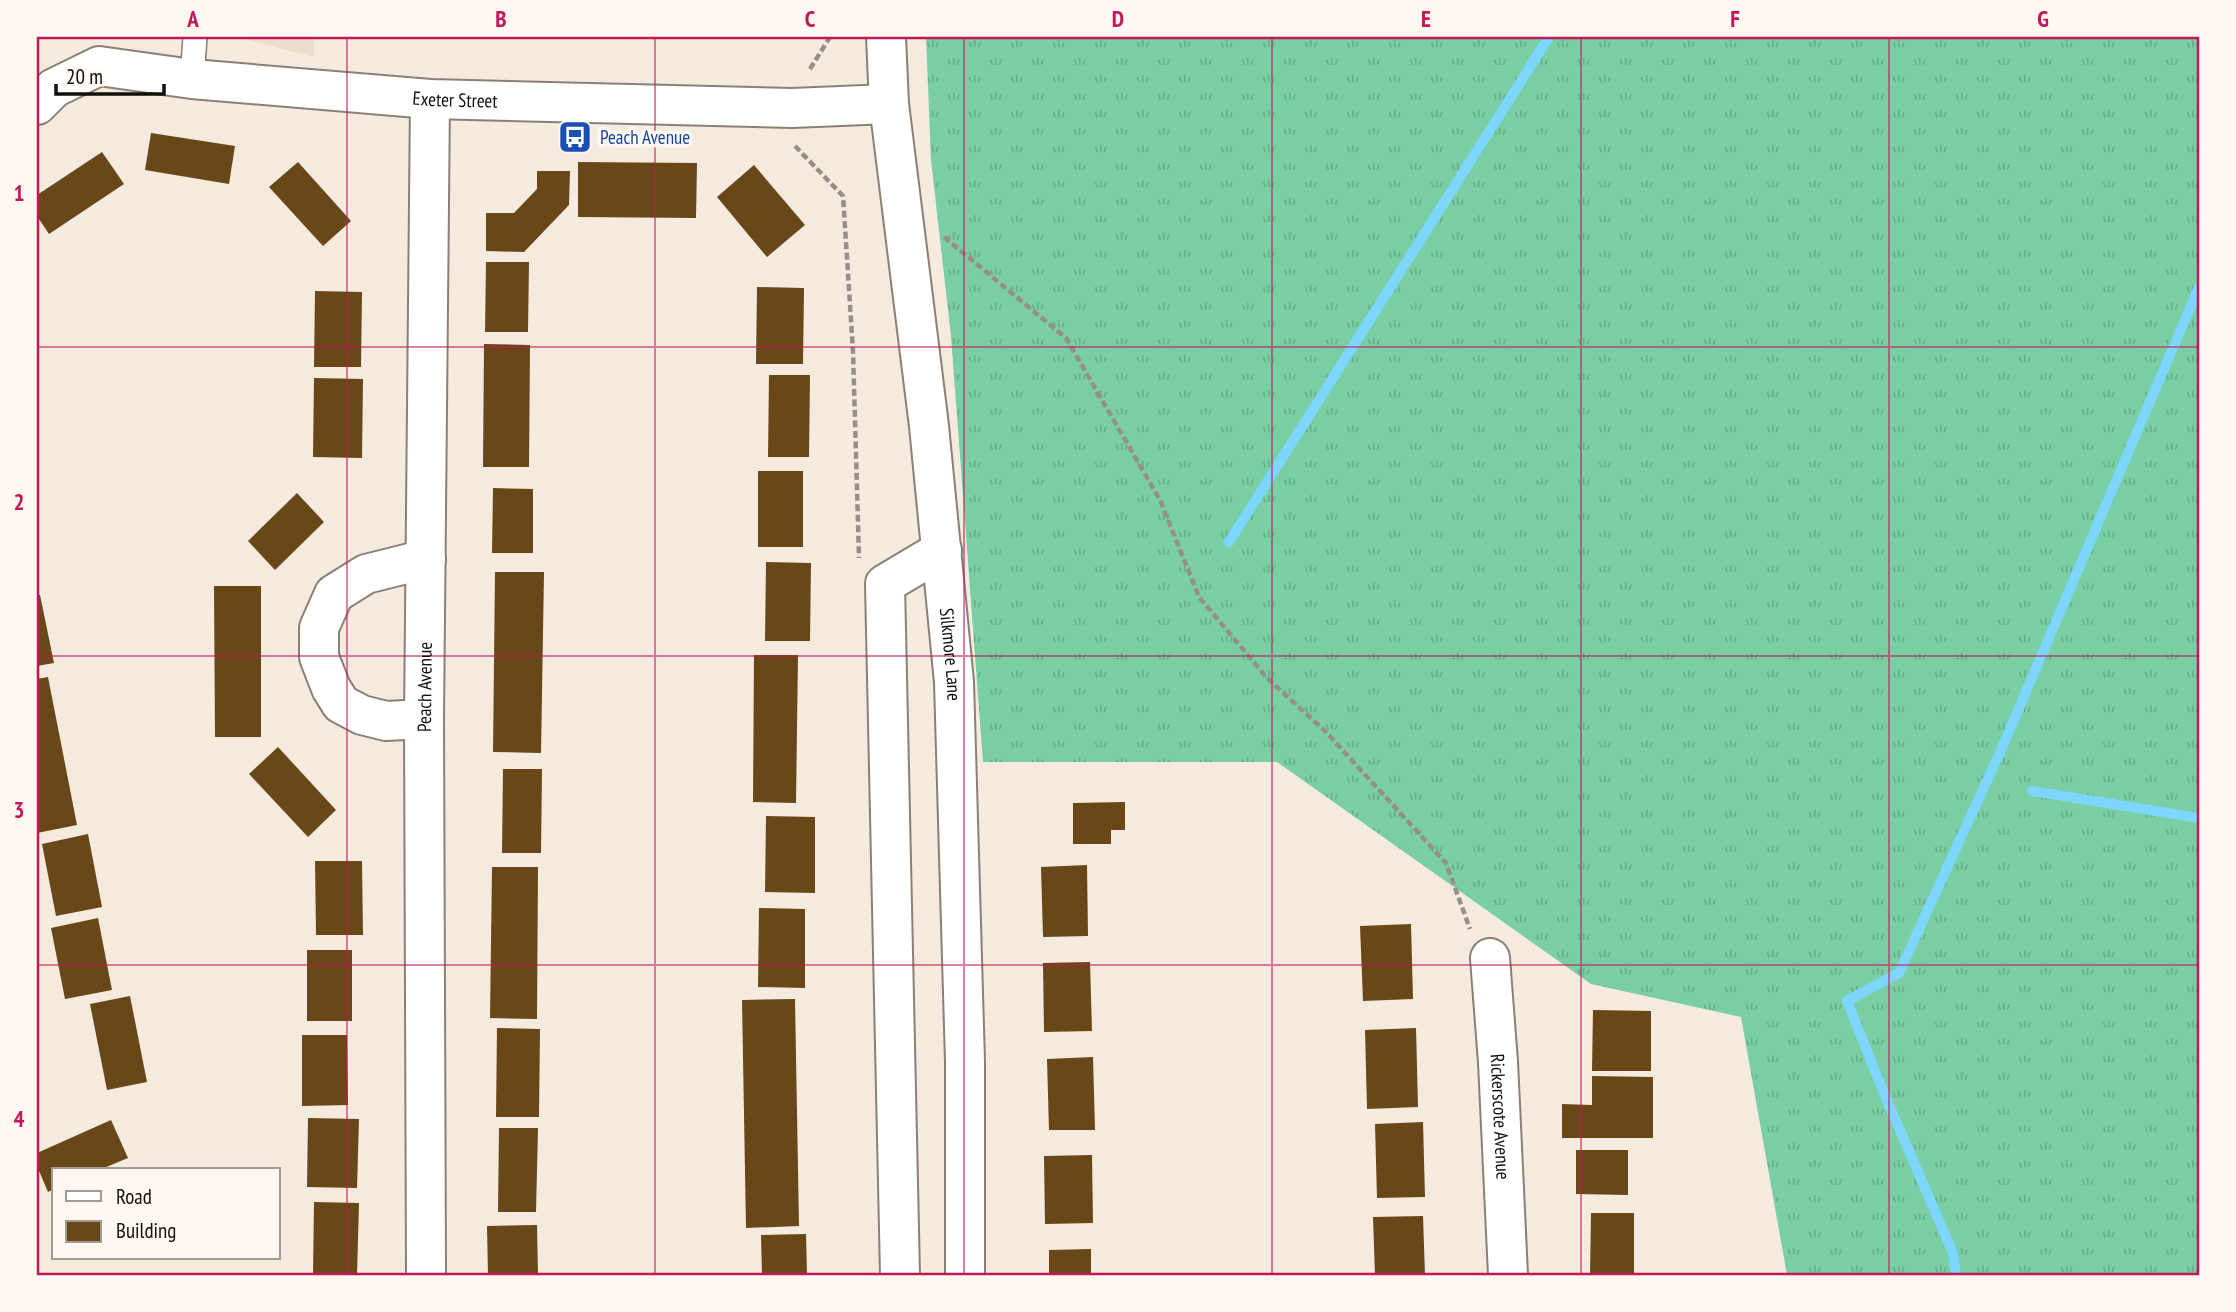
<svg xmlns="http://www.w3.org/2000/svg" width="2236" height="1312" font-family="'PT Sans Narrow',sans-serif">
<defs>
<pattern id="grass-tufts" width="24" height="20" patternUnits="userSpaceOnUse" patternTransform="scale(1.75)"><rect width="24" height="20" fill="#79cea4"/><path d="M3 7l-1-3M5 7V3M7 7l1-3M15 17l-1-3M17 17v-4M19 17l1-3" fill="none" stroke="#68b08c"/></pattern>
</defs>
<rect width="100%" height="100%" fill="#f4eade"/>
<path fill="#edddcb" d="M237 37H314V57Z"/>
<path fill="url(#grass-tufts)" d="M926 37H2199V1275H1787L1741 1017 1591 984 1277 762H983L951 336 931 160Z"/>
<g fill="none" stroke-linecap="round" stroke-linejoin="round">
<g stroke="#7cd6fd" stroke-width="10">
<path d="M1229 542 1549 37"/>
<path d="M2032 791 2199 818"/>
<path d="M1956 1275 1953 1253 1886 1098 1847 1001 1899 973 2002 748 2199 287"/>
</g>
</g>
<g fill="#694718">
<path d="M151 133 235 146 229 184 145 170Z"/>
<path d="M102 152 124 184 49 234 37 216V195Z"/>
<path d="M298 162 351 221 323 246 269 187Z"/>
<path d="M578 162 697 163 696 218 578 217Z"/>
<path d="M754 165 805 225 767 257 717 197Z"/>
<path d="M537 171H570L569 205 524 252 486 251V213H514L537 189Z"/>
<path d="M486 262H529L528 332H485Z"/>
<path d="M757 287 804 288 803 364H756Z"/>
<path d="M315 291 362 292 361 367H314Z"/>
<path d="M484 344 530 345 529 467H483Z"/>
<path d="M769 375H810L809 457H768Z"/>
<path d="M314 378 363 379 362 458 313 457Z"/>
<rect x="758" y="471" width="45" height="76"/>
<path d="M493 488 533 489V553H492Z"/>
<path d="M297 493 324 522 275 570 248 541Z"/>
<path d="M766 562 811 563 810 641H765Z"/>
<path d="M495 572H544L541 753 493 752Z"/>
<path d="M214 586H261V737H215Z"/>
<path d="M37 595H40L54 663 37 666Z"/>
<path d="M754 655H798L796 803 753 802Z"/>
<path d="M48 677 77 825 37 833V679Z"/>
<path d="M278 747 336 810 308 837 249 774Z"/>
<path d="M503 769H542L541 853H502Z"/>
<path d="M1125 802V830H1111V844H1073V803Z"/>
<path d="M766 816 815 817V893L765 892Z"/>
<path d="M88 834 102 907 56 916 42 844Z"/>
<path d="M315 861H362L363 935H316Z"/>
<path d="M1087 865 1088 936 1043 937 1041 867Z"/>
<path d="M492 867H538L537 1019 490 1018Z"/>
<path d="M759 908 805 909V988L758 987Z"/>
<path d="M98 918 112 990 65 999 51 928Z"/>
<path d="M1411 924 1413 999 1363 1001 1360 926Z"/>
<rect x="307" y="950" width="45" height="71"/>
<path d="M1090 962 1092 1031 1044 1032 1043 963Z"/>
<path d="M130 996 147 1082 107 1090 90 1004Z"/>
<path d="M795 999 799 1226 746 1228 742 1000Z"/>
<path d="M1593 1010 1651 1011V1071H1592Z"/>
<path d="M497 1028 540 1029 539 1117H496Z"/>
<path d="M1416 1028 1418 1107 1367 1109 1365 1030Z"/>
<path d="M302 1035H347L348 1105 302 1106Z"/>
<path d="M1093 1057 1095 1130H1049L1047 1059Z"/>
<path d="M1592 1076 1653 1077V1138H1562V1104L1592 1105Z"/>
<path d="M308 1118 359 1119 357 1188 307 1187Z"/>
<path d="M111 1120 128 1158 99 1170H54V1189L48 1192 37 1166V1153Z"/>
<path d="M1423 1122 1425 1197 1377 1198 1375 1124Z"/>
<path d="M499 1128H538L536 1212H498Z"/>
<path d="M1576 1150H1628V1195L1576 1194Z"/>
<path d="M1092 1155 1093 1223 1045 1224 1044 1156Z"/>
<path d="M314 1202 359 1203 357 1275H313Z"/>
<path d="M1591 1213H1634V1275H1590Z"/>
<path d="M1423 1216 1425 1275H1375L1373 1217Z"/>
<path d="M537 1225 538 1275H488L487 1226Z"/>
<path d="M806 1234 807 1275H762L761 1235Z"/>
<path d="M1091 1249V1275H1049V1250Z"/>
</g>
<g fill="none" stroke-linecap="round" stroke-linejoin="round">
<defs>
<path id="lane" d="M192 79 195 37"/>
<g id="street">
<path id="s1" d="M37 105 54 88 99 66 192 79 430 99 792 108 889 104"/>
<path d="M424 719 386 721 362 715 341 704 331 688 319 657V628L334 594 366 574 426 559"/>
<path id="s2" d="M1490 958 1498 1062 1508 1275"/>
<path id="s3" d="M426 1275 424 719 430 99"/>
<path d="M900 1275 885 584 942 550"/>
</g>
<g id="secondary">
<path id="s4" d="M886 37 889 104 929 426 954 682 965 1062V1275"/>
</g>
</defs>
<use href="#lane" stroke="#8a8075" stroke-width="26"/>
<use href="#street" stroke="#8a8075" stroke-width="42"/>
<use href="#secondary" stroke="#8a8075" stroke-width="42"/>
<g stroke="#978f87" stroke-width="4.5" stroke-dasharray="7 3.5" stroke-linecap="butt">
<path d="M810 69 830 37"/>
<path d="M795 146 843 196 853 351 859 558"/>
<path d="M944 237 1066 338 1160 500 1199 597 1267 678 1325 731 1446 863 1470 929"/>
</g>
<use href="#lane" stroke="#fff" stroke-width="23"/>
<use href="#street" stroke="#fff" stroke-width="38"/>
<use href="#secondary" stroke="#fff" stroke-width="38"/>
</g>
<path fill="none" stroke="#c2185b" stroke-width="2" stroke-opacity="0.55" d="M347 37V1275M655 37V1275M964 37V1275M1272 37V1275M1581 37V1275M1889 37V1275M37 347H2199M37 656H2199M37 965H2199"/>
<defs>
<symbol id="bus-square" viewBox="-11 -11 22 22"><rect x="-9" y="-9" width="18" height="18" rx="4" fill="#1a4fb4" stroke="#fef8f0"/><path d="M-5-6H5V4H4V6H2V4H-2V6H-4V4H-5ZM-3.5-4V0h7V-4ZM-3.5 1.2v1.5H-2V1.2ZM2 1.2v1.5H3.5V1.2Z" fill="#fff"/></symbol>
</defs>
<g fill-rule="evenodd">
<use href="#bus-square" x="556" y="118" width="38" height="38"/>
</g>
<g text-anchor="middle" stroke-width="7" stroke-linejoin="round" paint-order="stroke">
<g font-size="19" fill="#130f0b" stroke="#fef8f0">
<text dy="7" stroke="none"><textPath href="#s1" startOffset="432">Exeter Street</textPath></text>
<text dy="7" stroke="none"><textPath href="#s4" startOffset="621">Silkmore Lane</textPath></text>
<text dy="7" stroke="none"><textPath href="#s3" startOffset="588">Peach Avenue</textPath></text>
<text dy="7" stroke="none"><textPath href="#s2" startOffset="159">Rickerscote Avenue</textPath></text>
</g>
<g font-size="19" fill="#164399" stroke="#fef8f0" text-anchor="start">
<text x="600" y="144">Peach Avenue</text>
</g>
</g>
<rect width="2236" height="1312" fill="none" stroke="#fef8f0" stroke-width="77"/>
<rect x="52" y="1168" width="228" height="91" fill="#fef8f0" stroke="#a09b94" stroke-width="2"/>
<rect x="66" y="1191" width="35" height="10" fill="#ffffff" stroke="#a09b94" stroke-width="2"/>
<text x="116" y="1204" font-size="21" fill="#130f0b">Road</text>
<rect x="66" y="1221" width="35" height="21" fill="#694718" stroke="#a09b94" stroke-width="2"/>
<text x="116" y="1238" font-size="21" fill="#130f0b">Building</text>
<path d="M56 84v10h108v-10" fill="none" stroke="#130f0b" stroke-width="3.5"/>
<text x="66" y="84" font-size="21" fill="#130f0b" stroke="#fef8f0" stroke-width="5" paint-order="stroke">20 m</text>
<rect x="38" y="38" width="2160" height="1236" fill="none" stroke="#c2185b" stroke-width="2.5"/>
<g font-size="23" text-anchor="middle" font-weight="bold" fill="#c2185b">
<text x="193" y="27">A</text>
<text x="501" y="27">B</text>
<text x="810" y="27">C</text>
<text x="1118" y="27">D</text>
<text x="1426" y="27">E</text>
<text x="1735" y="27">F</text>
<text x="2043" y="27">G</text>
<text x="19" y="201">1</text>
<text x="19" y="510">2</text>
<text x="19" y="818">3</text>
<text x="19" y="1127">4</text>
</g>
</svg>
